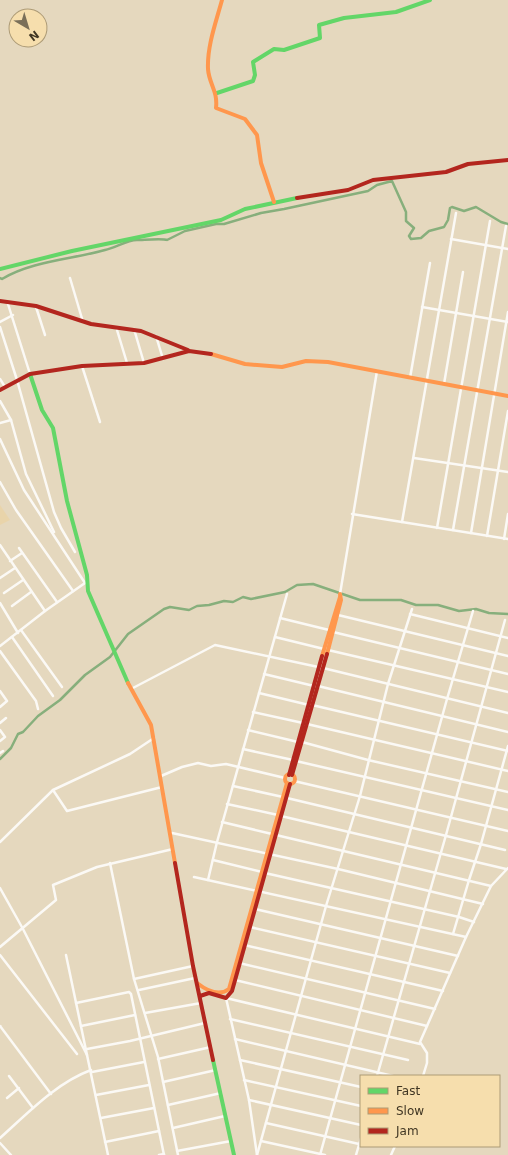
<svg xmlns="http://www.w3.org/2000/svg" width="508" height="1155" font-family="'DejaVu Sans',sans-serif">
<rect width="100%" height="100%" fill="#e5d8be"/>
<path fill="#e9d4aa" d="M0 505 10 520 0 525Z"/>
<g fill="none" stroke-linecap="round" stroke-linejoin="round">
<g stroke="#87af7c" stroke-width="2.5">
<path d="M0 278 2 279C31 261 74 259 105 250 115 248 127 240 137 240 143 240 163 238 167 240L185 231 216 224H224L261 213 284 209 368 191 377 185 392 181 406 212V221L414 228 409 236 411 239 421 238 429 231 444 227 448 220 450 208 452 207 464 211 476 207 501 222 508 224"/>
<path d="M0 759 11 748 18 734 23 732 38 716 60 700 85 675 110 657 128 634 164 609 170 607 189 610 197 606 209 605 224 601 233 602 243 597 251 599 285 592 297 585 313 584 360 600H401L416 605H438L459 611 476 609 489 613 508 614"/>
</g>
<g stroke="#fbf9f5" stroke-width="2.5">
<path d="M451 239 508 249"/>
<path d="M70 278 83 322"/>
<path d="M8 304 30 374"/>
<path d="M36 307 45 335"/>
<path d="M422 307 508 322"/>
<path d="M0 322 13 315"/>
<path d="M0 327 17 380 54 512 61 528 75 552"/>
<path d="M134 329 144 363"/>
<path d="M117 330 127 363"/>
<path d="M156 336 163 359"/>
<path d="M82 366 100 422"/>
<path d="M410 378 430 263"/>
<path d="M0 379 5 387"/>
<path d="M444 384 463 272"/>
<path d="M0 401 11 420 26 474 54 532"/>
<path d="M0 423 11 420"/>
<path d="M0 439 24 490 85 583"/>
<path d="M414 458 508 472"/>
<path d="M0 482 16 510 73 591"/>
<path d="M352 514 508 539"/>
<path d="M402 522 456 213"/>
<path d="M437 528 490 221"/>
<path d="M453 530 506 226"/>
<path d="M471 533 508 312"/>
<path d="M487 536 508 411"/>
<path d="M504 539 508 514"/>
<path d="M0 545 45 611"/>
<path d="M19 548 57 602"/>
<path d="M10 561 22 553"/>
<path d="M0 578 15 568"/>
<path d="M4 593 23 580"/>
<path d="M340 594 377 371"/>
<path d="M0 603 18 633"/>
<path d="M12 606 31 592"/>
<path d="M410 614 508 638"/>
<path d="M338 615 508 656"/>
<path d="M280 618 329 630"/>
<path d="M21 630 62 687"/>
<path d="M333 632 508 674"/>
<path d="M12 637 53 696"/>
<path d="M275 637 324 649"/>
<path d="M0 646 45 611 85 583"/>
<path d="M328 650 508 692"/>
<path d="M0 651 36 701 38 709"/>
<path d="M264 674 314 686"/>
<path d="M318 686 508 732"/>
<path d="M131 689 215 645 323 668 508 713"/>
<path d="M0 691 7 701 0 707"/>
<path d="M259 693 309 705"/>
<path d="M312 705 508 751"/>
<path d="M253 712 303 723"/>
<path d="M0 723 6 718"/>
<path d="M307 724 508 771"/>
<path d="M0 730 5 737 0 741"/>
<path d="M248 730 298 742"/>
<path d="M302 742 368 760 508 792"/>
<path d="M243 749 293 760"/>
<path d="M0 753 3 751"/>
<path d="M296 761 508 810"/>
<path d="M161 776 182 767 198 763 211 766 226 764 285 778"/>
<path d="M294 781 508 831"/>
<path d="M233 786 283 797"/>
<path d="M53 790 67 811 162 787"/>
<path d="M287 798 505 850"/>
<path d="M227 804 278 815"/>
<path d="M281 816 506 869"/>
<path d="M222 822 272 834"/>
<path d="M172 833 338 869 483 904"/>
<path d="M276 835 491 886"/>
<path d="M0 842 53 790 130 754 154 738"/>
<path d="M213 860 262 872"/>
<path d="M110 863 134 979 158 1057 178 1155"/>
<path d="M265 873 459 917 474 922"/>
<path d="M194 877 466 937"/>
<path d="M208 880 217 842 287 594"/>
<path d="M0 888 23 929 87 1055"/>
<path d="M255 909 458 956"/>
<path d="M250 927 450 973"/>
<path d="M453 934 469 880 481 844 508 746"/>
<path d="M244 945 443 991"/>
<path d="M0 947 56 900 53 885 97 867 173 849"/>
<path d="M0 955 77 1054"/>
<path d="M66 955 108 1155"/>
<path d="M239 963 435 1009"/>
<path d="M134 979 193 966"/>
<path d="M235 980 427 1026"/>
<path d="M139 990 195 978"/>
<path d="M76 1003 129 992 131 994 164 1155"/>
<path d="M145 1013 201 1003"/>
<path d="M230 1019 408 1060"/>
<path d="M0 1026 51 1094"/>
<path d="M81 1026 135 1015"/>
<path d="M235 1039 393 1076"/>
<path d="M87 1049 130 1041 205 1023"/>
<path d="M158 1059 211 1047"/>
<path d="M240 1060 361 1087"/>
<path d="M92 1072 144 1062"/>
<path d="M9 1076 33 1108"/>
<path d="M377 1076 446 835 505 620"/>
<path d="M423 1076 427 1063V1053L420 1042 466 937 491 886 508 868"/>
<path d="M244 1080 361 1106"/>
<path d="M163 1082 216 1070"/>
<path d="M96 1095 149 1085"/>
<path d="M7 1098 19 1088"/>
<path d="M249 1100 361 1125"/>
<path d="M168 1105 221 1093"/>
<path d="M101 1118 154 1108"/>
<path d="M266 1123 359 1144"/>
<path d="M173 1128 225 1116"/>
<path d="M0 1138C28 1113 56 1083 91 1070"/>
<path d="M261 1141 325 1155"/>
<path d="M105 1142 159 1131"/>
<path d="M0 1143 11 1155"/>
<path d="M177 1151 231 1141"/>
<path d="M159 1155 164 1154"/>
<path d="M257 1155 326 906 360 796 388 684 412 609"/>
<path d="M257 1155 249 1100 226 998 420 1044"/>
<path d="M320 1155 447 699 473 611"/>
<path d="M356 1155 361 1138"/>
<path d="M391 1155 395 1146"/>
</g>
<g stroke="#63d668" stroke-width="4">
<path d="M217 93 253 81 255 75 253 62 274 49 284 50 320 38 319 25 344 18 396 12 430 0"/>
<path d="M0 269 72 251 221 220 245 209 297 198"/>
<path d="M30 374 42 410 53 428 67 501 87 575 88 591 128 683"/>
<path d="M213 1060 234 1155"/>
</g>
<g stroke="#ff974d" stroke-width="4">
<path d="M222 0C216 22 207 46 208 69 209 84 218 91 216 108L245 119 257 135 261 163 274 202"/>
<path d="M211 354 245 364 282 367 306 361 328 362 508 396"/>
<path d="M327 654 341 600 340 594"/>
<path d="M322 656 340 597"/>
<path d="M128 683 151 725 175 863"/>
<circle cx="290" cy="779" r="5"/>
<path d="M197 983C206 990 219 997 229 989L287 783"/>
</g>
<g stroke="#b3261e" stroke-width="4">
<path d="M297 198 348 190 373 180 446 172 468 164 508 160"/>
<path d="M0 301 36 306 91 324 141 331 188 350"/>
<path d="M0 390 30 374 82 366 144 363 189 351 211 354"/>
<path d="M289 775 322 656"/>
<path d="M292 775 327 654"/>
<path d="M175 863 193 966 213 1060"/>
<path d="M200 996 209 993 226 998 232 991 290 784"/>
</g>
</g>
<rect x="360" y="1075" width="140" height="72" fill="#f6dead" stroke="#ad9b76"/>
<rect x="368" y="1088" width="20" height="6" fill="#63d668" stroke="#ad9b76"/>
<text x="396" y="1095" font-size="12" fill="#403623">Fast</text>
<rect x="368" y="1108" width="20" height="6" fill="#ff974d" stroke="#ad9b76"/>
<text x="396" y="1115" font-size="12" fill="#403623">Slow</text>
<rect x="368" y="1128" width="20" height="6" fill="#b3261e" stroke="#ad9b76"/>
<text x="396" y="1135" font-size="12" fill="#403623">Jam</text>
<g transform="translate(28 28) rotate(142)"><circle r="19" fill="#f6dead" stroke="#ad9b76"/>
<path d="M0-3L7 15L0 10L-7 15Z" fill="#7a6f59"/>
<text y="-6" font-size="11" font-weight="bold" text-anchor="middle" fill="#403623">N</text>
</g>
</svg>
